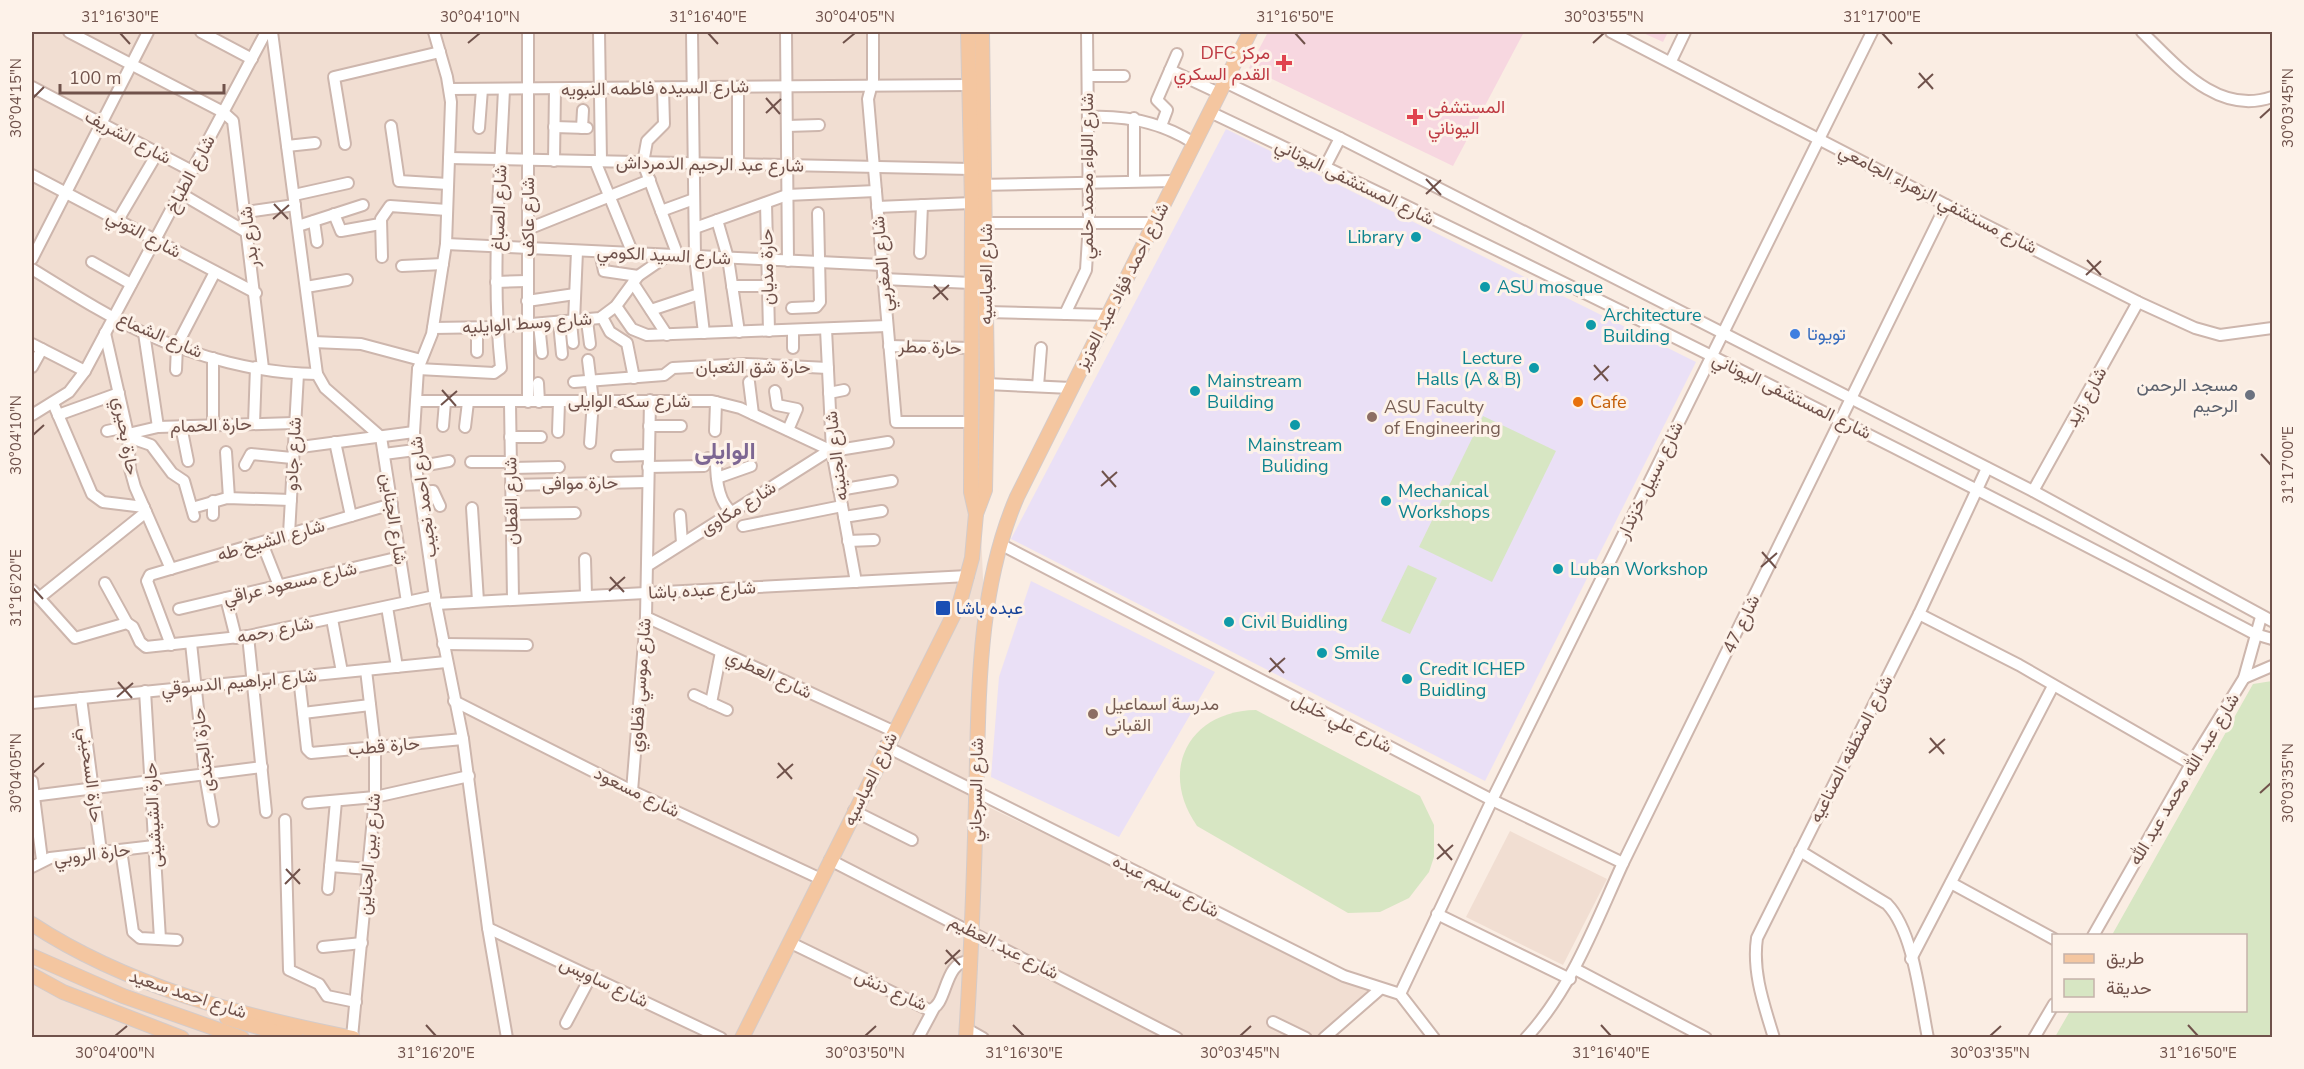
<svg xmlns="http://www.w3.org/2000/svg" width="2304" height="1069" font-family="'Nunito Sans',Vazirmatn,sans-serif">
<rect width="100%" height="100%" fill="#faede3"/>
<g fill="#f1ded2">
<path d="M32 32H974L980 207 979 480 983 579 980 803 1383 996 1334 1038 32 1037Z"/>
<path d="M1510 831 1607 879 1563 965 1466 917Z"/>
</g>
<g fill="#eae0f6">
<path d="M1226 129 1696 362 1485 781 1011 539Z"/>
<path d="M1031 581 1215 672 1119 837 991 777 999 677Z"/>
</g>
<g fill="#f7d7e0">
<path d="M1268 32H1524L1453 166 1249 68Z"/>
<path d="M1641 32H1668L1663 42Z"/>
</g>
<g fill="#d7e6c3">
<path d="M1483 416 1556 451 1492 582 1419 547Z"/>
<path d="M1408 565 1437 578 1410 634 1381 621Z"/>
<path d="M2272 681V1037H2055L2070 1011 2246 1010V936L2112 935 2253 684Z"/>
<path d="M1256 710 1420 796 1434 825V857L1429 872 1409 898 1380 912 1348 913 1197 826C1158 770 1189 711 1256 710Z"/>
</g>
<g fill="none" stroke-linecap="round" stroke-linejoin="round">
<defs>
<g id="minor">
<path d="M69 32 223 112 233 121 263 368"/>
<path d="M201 32 252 59"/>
<path d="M272 32 317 374 325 388 381 437 407 602"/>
<path d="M434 32 447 77 451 102 446 244 432 334 418 369 414 432 416 467 436 604 463 739 488 928 507 1038"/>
<path d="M528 32V402"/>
<path d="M599 32 601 161"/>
<path d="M692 32 695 257 704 333"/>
<path d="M786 32 788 261"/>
<path d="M873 32V80L868 99 896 422H970"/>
<path d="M1611 32 1946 205 2138 302 2195 328 2220 335 2272 328"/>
<path d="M2142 32C2177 66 2218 116 2272 97"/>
<path d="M1671 61 1685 32"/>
<path d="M1170 70 1219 93"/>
<path d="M1088 76H1124"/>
<path d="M1225 82 1340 138 2033 491 2272 621"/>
<path d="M32 87 192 171"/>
<path d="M738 87V164"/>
<path d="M663 88 664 124 647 141 643 163 678 256"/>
<path d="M450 89 969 85"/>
<path d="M1210 112C1562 279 1911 453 2255 634L2272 639"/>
<path d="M1088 117C1127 115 1161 122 1194 143"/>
<path d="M391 126 399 181 448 184"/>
<path d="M787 126 819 125"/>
<path d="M1161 126 1167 110 1157 100 1177 54"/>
<path d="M554 127 587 128"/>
<path d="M479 128 482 89"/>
<path d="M582 128 583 110"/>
<path d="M345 144 334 77 440 52"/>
<path d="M287 146 315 143"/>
<path d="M449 158 971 169"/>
<path d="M554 161 555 89"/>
<path d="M595 161 633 254"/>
<path d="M1325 167 1340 138"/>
<path d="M32 175 256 293"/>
<path d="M1134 180V118"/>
<path d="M977 185 1175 181"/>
<path d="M180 193 248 233"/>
<path d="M294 195 348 183"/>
<path d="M766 203 769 331"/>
<path d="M877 207 972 203"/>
<path d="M661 211 694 199"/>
<path d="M246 212 295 205"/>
<path d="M334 214 341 231 380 224"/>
<path d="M118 220 158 152"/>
<path d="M717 220 728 258 739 332"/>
<path d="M314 221 317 242"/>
<path d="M986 223H1154"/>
<path d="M298 226 363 205"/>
<path d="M695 228 787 195 876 191"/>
<path d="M528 229 650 180"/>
<path d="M446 244 882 265"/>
<path d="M600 252 604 271 638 276"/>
<path d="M920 253 922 205"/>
<path d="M382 257 381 219 390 206 447 210"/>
<path d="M32 259 148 32"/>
<path d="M92 262 131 284"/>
<path d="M402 266 443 264"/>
<path d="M32 269C68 291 105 315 144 333 196 357 260 374 317 374"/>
<path d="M883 279 971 283"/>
<path d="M496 282 527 281"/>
<path d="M633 283 667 335"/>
<path d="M732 286H768"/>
<path d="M306 287 347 280"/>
<path d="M527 301 575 294"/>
<path d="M616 306 632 329 647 335 887 326"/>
<path d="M792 308 816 307 820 302 818 213"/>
<path d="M651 310 699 294"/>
<path d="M986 312 1107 315"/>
<path d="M1065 314 1086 270 1089 222 1087 32"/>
<path d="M602 317 610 332 627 343 634 378"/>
<path d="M587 321 590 344"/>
<path d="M571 322 573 343"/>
<path d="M574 322 577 251"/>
<path d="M559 323 562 354"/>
<path d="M539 324 542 353"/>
<path d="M433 328 496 327 600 318 616 306 638 276 667 256"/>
<path d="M826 329 832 451 856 582"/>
<path d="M793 330V348"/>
<path d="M105 333 128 434 130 469 135 487 171 569"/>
<path d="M144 333 158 427"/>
<path d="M313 342 361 344 421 360"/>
<path d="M32 344 85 371"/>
<path d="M889 346 971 348"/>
<path d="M477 352V328"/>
<path d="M588 360 593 401 590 443"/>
<path d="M32 367 42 349"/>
<path d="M418 369 494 373 501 368C491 275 500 182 504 89"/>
<path d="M176 370 177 345 215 272"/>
<path d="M574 382 664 375 673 368 746 364 828 368"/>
<path d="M749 382 753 414"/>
<path d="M538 383 539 402"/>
<path d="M987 384 1071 388"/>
<path d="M1038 386 1041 348"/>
<path d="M775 391 777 405 797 409 788 430"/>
<path d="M829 393 844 390"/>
<path d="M416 401H712L740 408 832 451 888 442"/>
<path d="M53 403 92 494 103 502 144 507"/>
<path d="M510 403 513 599"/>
<path d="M32 415 69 392 85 371 266 32"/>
<path d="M58 415 119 393"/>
<path d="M213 424V358"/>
<path d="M254 424 256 367"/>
<path d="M181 426 188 461"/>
<path d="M443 426 445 402"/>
<path d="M649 426H681"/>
<path d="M465 427 468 402"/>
<path d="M107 431 126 427"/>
<path d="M715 431 716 402"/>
<path d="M558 432 559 402"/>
<path d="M128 434 158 427 294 423"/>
<path d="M128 437 151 445 172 473 184 481 194 516"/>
<path d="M510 437H541"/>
<path d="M335 442 351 516"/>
<path d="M293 448 414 432"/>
<path d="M226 452 229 498"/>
<path d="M384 454 415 450"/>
<path d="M617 456 649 455"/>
<path d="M708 458 716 461C716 476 718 502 732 512"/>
<path d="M471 462H510"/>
<path d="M245 465 251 454 292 458"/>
<path d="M416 467 449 461"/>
<path d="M648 467 704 466"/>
<path d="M511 468 559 467"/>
<path d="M717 478 751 466"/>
<path d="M511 485 648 482"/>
<path d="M839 490 892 481"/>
<path d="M2033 491 2138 302"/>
<path d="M420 492 433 491 440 506"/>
<path d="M213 501V515"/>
<path d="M192 508 227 498 291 500"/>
<path d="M472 508 478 601"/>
<path d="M511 514 575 513"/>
<path d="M680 515 682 543"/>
<path d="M844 517 882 511"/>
<path d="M743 526 842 506"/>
<path d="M289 534 298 374"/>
<path d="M848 541 874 540"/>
<path d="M262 543 279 586"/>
<path d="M1000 544 1492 800 1623 863"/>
<path d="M585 559 586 595"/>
<path d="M647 566 830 450"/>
<path d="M105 583 127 623 133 627 140 642 146 647 248 636 435 596"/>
<path d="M32 590 75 638 127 623"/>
<path d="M39 598 146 512"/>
<path d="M226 598 236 638"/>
<path d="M436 604 968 576"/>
<path d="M387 607 397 667"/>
<path d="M179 609 400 557"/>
<path d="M1919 614 2019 665 2191 764"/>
<path d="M646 617 893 731"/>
<path d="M332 619 342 672"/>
<path d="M248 636 266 812"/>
<path d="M191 643 205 775 213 821"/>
<path d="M443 644 527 645"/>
<path d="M171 645 147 581 150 575 392 504"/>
<path d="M299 677 307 749 311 753 463 739"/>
<path d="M2244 678 2272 666"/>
<path d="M145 691 160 939"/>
<path d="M694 695 727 710"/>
<path d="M81 698 101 852"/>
<path d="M454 701 632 791 821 879"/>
<path d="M32 703 446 662"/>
<path d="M711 703 721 652"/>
<path d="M303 713 370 705"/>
<path d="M885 746 1344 976 1400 994 1434 1038"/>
<path d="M32 781 42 860"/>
<path d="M632 791 646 617 650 400"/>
<path d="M32 796 262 767"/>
<path d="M308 803 375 797 469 776"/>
<path d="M854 811 912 840"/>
<path d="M285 820 289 970 319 984 327 996 356 1002"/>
<path d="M121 850 133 932 140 938 177 940"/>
<path d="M1800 851 1887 904C1914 932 1920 999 1928 1038"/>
<path d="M830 860 1177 1038"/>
<path d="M330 866 369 869"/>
<path d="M32 867 50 858 154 846"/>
<path d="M1951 883 2054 939"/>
<path d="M328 889 336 801"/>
<path d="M1437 914 1570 979"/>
<path d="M488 928 721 1038"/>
<path d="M2093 936 2191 764 2244 678 2261 617"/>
<path d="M791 943 929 1010C949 1006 942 960 971 961"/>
<path d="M323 947 362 943"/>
<path d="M1911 959 2053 686"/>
<path d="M1575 969 1706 1038"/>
<path d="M1400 994 1492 800 1872 32"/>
<path d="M1273 1022 1306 1038"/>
<path d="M566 1023 591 976"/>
<path d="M967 1029 983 1038"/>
<path d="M352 1037 375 797V747L366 670"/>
<path d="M918 1038 933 1010"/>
<path d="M1324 1038 1379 990"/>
<path d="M1526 1038C1572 988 1595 924 1623 863L1946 205"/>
<path d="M1774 1038C1764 1005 1752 972 1757 938L1919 614 1987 468"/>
<path d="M2034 1038 2054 1004"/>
</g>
<g id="major">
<path d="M976 514 985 490 987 384 982 32"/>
<path d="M32 924C128 987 242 1016 353 1038"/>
<path d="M32 956 123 996 242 1038"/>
<path d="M32 975 63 992 182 1038"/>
<path d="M227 1018 296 1038"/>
<path d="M742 1038 960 602 972 558 976 514 971 492 972 203 968 32"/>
<path d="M966 1038C971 959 974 880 976 801 979 700 976 592 1017 497L1250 32"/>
</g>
</defs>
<use href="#minor" stroke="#cdb6ad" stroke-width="14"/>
<use href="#major" stroke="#d4cbc9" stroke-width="16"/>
<use href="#minor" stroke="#fff" stroke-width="10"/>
<use href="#major" stroke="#f4c6a0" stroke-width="14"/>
</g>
<path fill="none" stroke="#70524b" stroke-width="2" d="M120 33 130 44M708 33 718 44M1295 33 1305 44M1882 33 1892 44M468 43 480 33M843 43 855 33M1593 43 1604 33M1919 73 1933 89M1918 88 1933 74M33 98 44 87M766 98 780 114M766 113 781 99M2260 118 2271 108M1426 179 1441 195M1426 194 1441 180M274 204 288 219M273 219 289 205M2087 260 2101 275M2086 275 2101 261M934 285 948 300M933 299 949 285M1594 365 1608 381M1594 380 1609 366M442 390 456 406M441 405 457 391M33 435 44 425M2261 454 2271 465M1102 471 1116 487M1101 486 1117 472M1762 552 1776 568M1761 567 1777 553M610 577 624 592M33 588 43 599M609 591 625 577M1270 658 1284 673M1269 672 1285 658M118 682 132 698M117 697 133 683M1930 738 1944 754M1929 753 1945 739M778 763 792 779M33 773 44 763M777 778 793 764M2260 793 2271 783M1438 844 1452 860M1437 859 1453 845M286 869 300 884M285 884 300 869M946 950 960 965M945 964 960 950M426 1025 436 1036M1013 1025 1024 1036M1601 1025 1611 1036M2188 1025 2198 1036M115 1036 127 1026M865 1036 876 1026M1240 1036 1251 1026M1990 1036 2001 1026"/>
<g fill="#e0444e" stroke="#fdf2e9" stroke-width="2">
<path d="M1281 54h6v6h6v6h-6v6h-6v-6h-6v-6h6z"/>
<path d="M1412 108h6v6h6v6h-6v6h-6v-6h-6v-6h6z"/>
</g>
<g fill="#0f9aa8" stroke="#fdf2e9" stroke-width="2">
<circle cx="1416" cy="237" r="6"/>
<circle cx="1485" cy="287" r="6"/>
<circle cx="1591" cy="325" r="6"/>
<circle cx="1534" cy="368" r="6"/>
<circle cx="1195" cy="391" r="6"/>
<circle cx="1295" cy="425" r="6"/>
<circle cx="1386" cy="501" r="6"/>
<circle cx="1558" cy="569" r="6"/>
<circle cx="1229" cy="622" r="6"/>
<circle cx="1322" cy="653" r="6"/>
<circle cx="1407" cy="679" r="6"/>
</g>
<circle fill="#3f7fe0" stroke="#fdf2e9" stroke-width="2" cx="1795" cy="334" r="6"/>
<circle fill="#6b7280" stroke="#fdf2e9" stroke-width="2" cx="2250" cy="395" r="6"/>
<circle fill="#e8710a" stroke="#fdf2e9" stroke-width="2" cx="1578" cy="402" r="6"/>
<g fill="#8d6e63" stroke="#fdf2e9" stroke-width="2">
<circle cx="1372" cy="417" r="6"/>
<circle cx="1093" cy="714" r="6"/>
</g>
<rect fill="#1a4fb4" stroke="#fdf2e9" stroke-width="2" x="935" y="600" width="16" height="16" rx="3"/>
<g text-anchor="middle" stroke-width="6" stroke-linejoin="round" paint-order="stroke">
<g font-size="18" fill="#be3a42" stroke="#fdf2e9" text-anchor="end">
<text x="1270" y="59">DFC مركز<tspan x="1270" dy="21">القدم السكري</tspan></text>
<text x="1428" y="113" text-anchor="start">المستشفى<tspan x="1428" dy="21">اليوناني</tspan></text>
</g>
<g font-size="18" fill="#70524b" stroke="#fdf2e9">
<text transform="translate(655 88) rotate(-1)" y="6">شارع السيده فاطمه النبويه</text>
<text transform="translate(128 137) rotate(28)" y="6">شارع الشريف</text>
<text transform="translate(710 164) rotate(1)" y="6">شارع عبد الرحيم الدمرداش</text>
<text transform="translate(190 174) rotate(-62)" y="6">شارع الطباخ</text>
<text transform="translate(1087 176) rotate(-90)" y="6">شارع اللواء محمد حلمي</text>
<text transform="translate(1355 182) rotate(26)" y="6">شارع المستشفى اليوناني</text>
<text transform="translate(1938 199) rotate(27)" y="6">شارع مستشفي الزهراء الجامعي</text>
<text transform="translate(499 208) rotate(-88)" y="6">شارع الصباغ</text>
<text transform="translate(528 217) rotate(-90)" y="6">شارع عاكف</text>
<text transform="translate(144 234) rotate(28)" y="6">شارع التوني</text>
<text transform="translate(249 237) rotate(-97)" y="6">شارع بدر</text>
<text transform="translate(664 255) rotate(3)" y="6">شارع السيد الكومي</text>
<text transform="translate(882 264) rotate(-95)" y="6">شارع المغربي</text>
<text transform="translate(767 267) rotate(-91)" y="6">حارة مديان</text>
<text transform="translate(986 274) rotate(-90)" y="6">شارع العباسيه</text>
<text transform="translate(1122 286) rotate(-63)" y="6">شارع احمد فؤاد عبد العزيز</text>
<text transform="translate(527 323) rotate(-4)" y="6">شارع وسط الوايليه</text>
<text transform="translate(160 335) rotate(23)" y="6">شارع الشماع</text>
<text transform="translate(930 347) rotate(2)" y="6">حارة مطر</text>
<text x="753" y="373">حارة شق الثعبان</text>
<text transform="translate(1792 396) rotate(26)" y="6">شارع المستشفى اليوناني</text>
<text transform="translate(2086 397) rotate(-61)" y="6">شارع زايد</text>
<text x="629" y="407">شارع سكه الوايلى</text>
<text transform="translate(211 425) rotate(-2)" y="6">حارة الحمام</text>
<text transform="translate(126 436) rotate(80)" y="6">حارة بحيري</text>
<text transform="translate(293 454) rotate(-87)" y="6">شارع جادو</text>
<text transform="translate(836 456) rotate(-97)" y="6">شارع الجنينه</text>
<text transform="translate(1650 480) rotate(-64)" y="6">شارع سبيل خزندار</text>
<text transform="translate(580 483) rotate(-1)" y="6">حارة موافى</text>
<text transform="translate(423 497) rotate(-97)" y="6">شارع احمد نجيب</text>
<text transform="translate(511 501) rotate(-91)" y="6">شارع القطان</text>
<text transform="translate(738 508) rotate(-32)" y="6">شارع مكاوى</text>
<text transform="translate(394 519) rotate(81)" y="6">شارع الجناين</text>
<text transform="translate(271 540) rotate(-16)" y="6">شارع الشيخ طه</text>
<text transform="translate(290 583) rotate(-13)" y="6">شارع مسعود عراقي</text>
<text transform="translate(702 590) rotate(-3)" y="6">شارع عبده باشا</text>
<text transform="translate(1741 624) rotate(-64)" y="6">شارع 47</text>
<text transform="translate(275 630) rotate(-11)" y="6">شارع رحمه</text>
<text transform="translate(769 674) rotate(25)" y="6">شارع العطري</text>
<text transform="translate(239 682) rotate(-5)" y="6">شارع ابراهيم الدسوقي</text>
<text transform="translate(640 685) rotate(-86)" y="6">شارع موسي قطاوي</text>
<text transform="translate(1342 723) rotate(27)" y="6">شارع علي خليل</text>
<text transform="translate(384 746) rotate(-5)" y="6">حارة قطب</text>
<text transform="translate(1851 749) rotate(-63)" y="6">شارع المنطقه الصناعيه</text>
<text transform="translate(203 750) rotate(-97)" y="6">حارة الجندى</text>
<text transform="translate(91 775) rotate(83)" y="6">حارة السحيني</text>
<text transform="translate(870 779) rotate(-64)" y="6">شارع العباسيه</text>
<text transform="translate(2184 779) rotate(-59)" y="6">شارع عبد الله محمد عبد الله</text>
<text transform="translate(976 790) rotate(-89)" y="6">شارع السرجاني</text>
<text transform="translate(637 792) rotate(26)" y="6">شارع مسعود</text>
<text transform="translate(153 815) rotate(-93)" y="6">حارة الشيشينى</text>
<text transform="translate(92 854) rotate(-7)" y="6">حارة الروبي</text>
<text transform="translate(369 854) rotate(-85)" y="6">شارع بين الجناين</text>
<text transform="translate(1166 886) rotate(27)" y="6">شارع سليم عبده</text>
<text transform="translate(1004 947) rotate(27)" y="6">شارع عبد العظيم</text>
<text transform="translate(604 982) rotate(25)" y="6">شارع ساويس</text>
<text transform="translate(891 990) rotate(24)" y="6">شارع دنش</text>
<text transform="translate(188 994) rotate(18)" y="6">شارع احمد سعيد</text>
</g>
<g font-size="18" fill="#0d838f" stroke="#fdf2e9" text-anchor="start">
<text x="1404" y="243" text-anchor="end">Library</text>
<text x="1497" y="293">ASU mosque</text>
<text x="1603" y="321">Architecture<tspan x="1603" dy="21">Building</tspan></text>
<text x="1522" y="364" text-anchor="end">Lecture<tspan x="1522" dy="21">Halls (A &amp; B)</tspan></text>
<text x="1207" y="387">Mainstream<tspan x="1207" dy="21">Building</tspan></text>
<text x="1295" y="451" text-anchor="middle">Mainstream<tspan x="1295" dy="21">Buliding</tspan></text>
<text x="1398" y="497">Mechanical<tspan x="1398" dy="21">Workshops</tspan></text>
<text x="1570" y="575">Luban Workshop</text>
<text x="1241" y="628">Civil Buidling</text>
<text x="1334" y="659">Smile</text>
<text x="1419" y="675">Credit ICHEP<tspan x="1419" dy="21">Buidling</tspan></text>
</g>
<g font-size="18" fill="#366cbe" stroke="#fdf2e9" text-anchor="start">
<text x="1807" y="340">تويوتا</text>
</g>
<g font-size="18" fill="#5b616d" stroke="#fdf2e9" text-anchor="end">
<text x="2238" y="391">مسجد الرحمن<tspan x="2238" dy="21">الرحيم</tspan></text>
</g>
<g font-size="18" fill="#c56008" stroke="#fdf2e9" text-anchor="start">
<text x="1590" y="408">Cafe</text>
</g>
<g font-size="18" fill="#785e54" stroke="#fdf2e9" text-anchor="start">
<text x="1384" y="413">ASU Faculty<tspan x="1384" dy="21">of Engineering</tspan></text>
<text x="1105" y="710">مدرسة اسماعيل<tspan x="1105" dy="21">القبانى</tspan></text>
</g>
<g font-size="18" fill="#164399" stroke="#fdf2e9" text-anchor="start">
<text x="956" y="614">عبده باشا</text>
</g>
<g font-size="24" font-weight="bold" fill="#7d6793" stroke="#fdf2e9">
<text x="725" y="459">الوايلى</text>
</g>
</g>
<rect width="2304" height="1069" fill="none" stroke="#fdf2e9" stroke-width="66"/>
<rect x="2052" y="934" width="195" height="78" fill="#fdf2e9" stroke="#c5b2aa" stroke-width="1.5"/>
<rect x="2064" y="954" width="30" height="9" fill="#f4c6a0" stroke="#c5b2aa" stroke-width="1.5"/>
<text x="2106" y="964" font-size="18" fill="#70524b">طريق</text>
<rect x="2064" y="979" width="30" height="18" fill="#d7e6c3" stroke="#c5b2aa" stroke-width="1.5"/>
<text x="2106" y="994" font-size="18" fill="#70524b">حديقة</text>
<path d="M60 84v9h164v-9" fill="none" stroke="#70524b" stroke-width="3"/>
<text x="69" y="84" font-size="18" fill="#70524b" stroke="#fdf2e9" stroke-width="4.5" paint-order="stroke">100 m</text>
<rect x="33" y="33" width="2238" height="1003" fill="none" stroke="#70524b" stroke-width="2"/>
<g font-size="15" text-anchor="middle" fill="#70524b">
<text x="120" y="22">31°16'30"E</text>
<text x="480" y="22">30°04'10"N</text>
<text x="708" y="22">31°16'40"E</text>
<text x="855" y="22">30°04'05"N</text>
<text x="1295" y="22">31°16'50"E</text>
<text x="1604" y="22">30°03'55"N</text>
<text x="1882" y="22">31°17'00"E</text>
<text transform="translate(16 98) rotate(-90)" y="5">30°04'15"N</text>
<text transform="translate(2288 108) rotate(-90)" y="5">30°03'45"N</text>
<text transform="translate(16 435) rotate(-90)" y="5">30°04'10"N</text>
<text transform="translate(2288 465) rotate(-90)" y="5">31°17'00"E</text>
<text transform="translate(16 588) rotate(-90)" y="5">31°16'20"E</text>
<text transform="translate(16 773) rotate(-90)" y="5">30°04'05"N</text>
<text transform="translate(2288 783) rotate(-90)" y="5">30°03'35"N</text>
<text x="115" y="1058">30°04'00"N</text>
<text x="436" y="1058">31°16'20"E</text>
<text x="865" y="1058">30°03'50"N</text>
<text x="1024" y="1058">31°16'30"E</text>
<text x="1240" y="1058">30°03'45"N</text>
<text x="1611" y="1058">31°16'40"E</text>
<text x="1990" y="1058">30°03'35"N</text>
<text x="2198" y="1058">31°16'50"E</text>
</g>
</svg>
